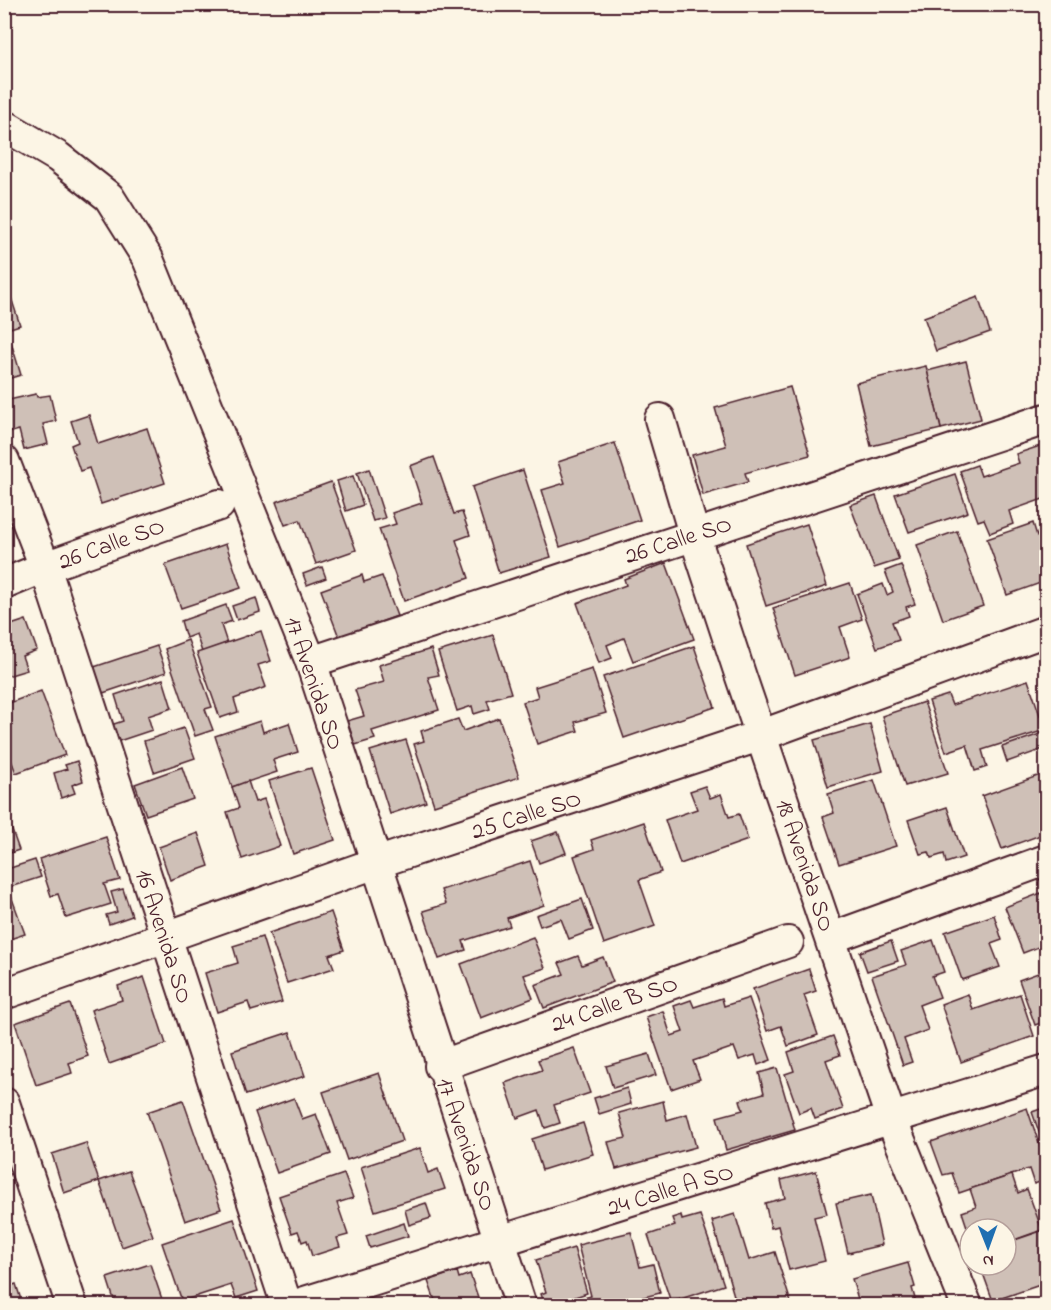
<svg xmlns="http://www.w3.org/2000/svg" width="1051" height="1310" font-family="'Indie Flower',sans-serif">
<rect width="100%" height="100%" fill="#fcf5e5"/>
<filter id="ink" filterUnits="userSpaceOnUse"><feTurbulence type="fractalNoise" baseFrequency=".0167" numOctaves="2"/><feDisplacementMap in="SourceGraphic" scale="12" xChannelSelector="R" yChannelSelector="G"/><feConvolveMatrix kernelMatrix="1 2 1 2 8 2 1 2 1" color-interpolation-filters="sRGB"/></filter>
<g filter="url(#ink)">
<g fill="#cfc0b7" stroke="#4a1f2b" stroke-width="1.5">
<path d="M4 276 20 325 7 329 21 375 4 380Z"/>
<path d="M978 297 990 332 936 351 924 317Z"/>
<path d="M966 361 981 419 941 429 927 371Z"/>
<path d="M926 366 941 429 871 446 856 383Z"/>
<path d="M790 387 810 455 745 473 748 482 703 495 692 455 726 446 715 408Z"/>
<path d="M36 394 37 397 50 395 56 421 43 424 48 444 24 450 19 430 5 434 4 401Z"/>
<path d="M89 415 98 444 147 428 165 483 101 504 89 468 80 471 71 445 78 442 71 421Z"/>
<path d="M615 443 640 520 560 547 542 490 565 483 558 462Z"/>
<path d="M1046 444V498L1009 511 1013 524 990 533 984 519 978 521 960 471 977 465 981 476 1019 463 1016 454Z"/>
<path d="M434 457 454 514 462 512 470 535 456 540 469 578 404 601 379 529 396 524 392 513 422 503 410 466Z"/>
<path d="M369 469 385 518 373 521 357 473Z"/>
<path d="M523 470 551 557 499 573 472 487Z"/>
<path d="M955 474 968 512 909 532 895 494Z"/>
<path d="M353 476 363 505 346 511 337 481Z"/>
<path d="M331 482 356 550 316 564 300 520 285 525 276 502Z"/>
<path d="M876 496 899 560 874 568 850 505Z"/>
<path d="M1033 523 1037 536 1046 532V581L1007 595 987 539Z"/>
<path d="M807 524 827 586 766 606 746 544Z"/>
<path d="M957 531 983 606 943 620 917 545Z"/>
<path d="M226 544 241 588 181 608 165 565Z"/>
<path d="M666 563 694 639 633 661 624 638 607 645 612 658 599 663 577 603 626 585 624 579Z"/>
<path d="M901 565 915 604 906 607 909 616 892 622 899 640 877 648 857 594 883 584 887 595 893 592 885 571Z"/>
<path d="M322 567 326 578 307 585 303 574Z"/>
<path d="M362 575 364 582 382 576 397 616 339 637 321 590Z"/>
<path d="M850 583 862 619 840 627 850 657 795 675 773 608Z"/>
<path d="M256 598 260 612 237 620 232 606Z"/>
<path d="M226 605 232 621 221 625 227 643 202 652 196 634 186 638 181 621Z"/>
<path d="M9 619 11 625 26 620 37 650 22 656 27 670 4 677V620Z"/>
<path d="M261 631 271 661 258 665 266 687 234 699 238 712 220 718 197 653Z"/>
<path d="M493 635 511 693 487 700 490 709 474 714 472 706 457 711 438 652Z"/>
<path d="M188 640 212 707 205 709 213 730 195 736 165 649Z"/>
<path d="M157 646 166 672 103 693 94 667Z"/>
<path d="M694 646 715 707 624 738 603 677Z"/>
<path d="M431 649 439 675 428 677 439 710 372 731 375 739 355 745 347 721 364 716 355 690 384 682 379 665Z"/>
<path d="M592 669 606 713 575 722 578 731 537 744 523 702 538 697 535 687Z"/>
<path d="M163 679 172 708 148 716 152 730 116 742 111 725 123 721 115 695Z"/>
<path d="M1028 680 1045 730 982 750 987 767 975 771 967 745 946 752 929 701 948 695 952 705Z"/>
<path d="M41 691 65 755 16 773 4 741V705Z"/>
<path d="M924 702 948 773 905 786 882 716Z"/>
<path d="M499 718 519 777 434 805 414 744 424 741 421 731 458 719 463 731Z"/>
<path d="M260 721 263 732 289 723 298 752 273 760 277 772 232 787 215 736Z"/>
<path d="M870 724 883 771 828 787 814 740Z"/>
<path d="M184 728 195 758 154 772 144 741Z"/>
<path d="M1046 732V748L1007 762 1002 747Z"/>
<path d="M406 740 426 802 390 814 370 751Z"/>
<path d="M77 761 83 781 72 785 75 793 61 798 54 773 67 769 65 765Z"/>
<path d="M182 767 193 799 146 815 135 784Z"/>
<path d="M311 768 335 840 293 854 269 781Z"/>
<path d="M1046 773V833L1002 849 982 796Z"/>
<path d="M874 780 896 846 839 864 823 817 834 813 828 794Z"/>
<path d="M248 781 255 802 264 799 280 846 242 859 227 812 239 808 232 787Z"/>
<path d="M705 786 710 798 721 794 729 817 739 814 748 840 680 864 665 820 697 809 690 791Z"/>
<path d="M947 807 964 857 946 863 944 854 931 858 929 852 920 854 908 820Z"/>
<path d="M4 808 19 850 4 855Z"/>
<path d="M644 822 661 872 639 880 655 926 604 944 574 856 594 849 591 840Z"/>
<path d="M558 832 566 853 539 863 531 841Z"/>
<path d="M198 833 209 866 170 880 159 847Z"/>
<path d="M106 837 120 880 104 884 111 904 66 918 58 894 51 896 39 859Z"/>
<path d="M35 860 41 877 4 889V870Z"/>
<path d="M530 861 544 905 507 918 510 926 463 941 466 950 439 959 423 911 446 904 441 890Z"/>
<path d="M123 889 132 916 109 924 106 915 117 912 111 892Z"/>
<path d="M10 893 25 934 4 941V895Z"/>
<path d="M1041 893 1046 907V944L1023 953 1005 907Z"/>
<path d="M582 899 593 930 569 939 561 919 540 926 536 915Z"/>
<path d="M331 912 344 950 329 955 334 968 287 983 269 933Z"/>
<path d="M994 915 1002 940 991 944 1000 967 962 980 945 932Z"/>
<path d="M262 937 282 1002 251 1011 248 1002 217 1012 205 973 238 963 233 946Z"/>
<path d="M533 937 545 968 524 975 533 998 481 1018 461 964Z"/>
<path d="M933 940 944 972 932 976 940 997 919 1005 928 1030 904 1039 912 1062 903 1065 872 976 906 965 901 951Z"/>
<path d="M891 941 898 961 867 971 860 952Z"/>
<path d="M578 956 582 965 603 957 613 982 544 1008 535 985 564 974 559 963Z"/>
<path d="M809 969 816 991 804 995 818 1035 788 1046 781 1026 767 1031 753 989Z"/>
<path d="M1046 970V1021L1035 1025 1019 980Z"/>
<path d="M144 977 166 1044 109 1064 91 1010 122 1000 118 986Z"/>
<path d="M968 994 973 1010 1020 994 1034 1036 961 1062 941 1004Z"/>
<path d="M722 998 724 1006 749 998 771 1060 758 1065 755 1055 739 1060 734 1047 693 1061 700 1079 671 1089 646 1017 663 1011 671 1036 683 1032 674 1006 691 1000 694 1007Z"/>
<path d="M70 1004 88 1056 69 1063 72 1073 36 1085 15 1023Z"/>
<path d="M290 1032 305 1076 246 1095 232 1051Z"/>
<path d="M833 1036 840 1055 826 1060 843 1109 815 1119 811 1108 799 1113 785 1074 794 1071 788 1052Z"/>
<path d="M574 1048 590 1093 554 1105 560 1123 545 1128 539 1110 517 1118 505 1083 542 1070 538 1060Z"/>
<path d="M649 1054 656 1075 613 1088 606 1066Z"/>
<path d="M777 1068 795 1130 726 1150 717 1117 743 1110 740 1100 764 1093 759 1073Z"/>
<path d="M379 1073 402 1141 347 1160 323 1092Z"/>
<path d="M627 1088 631 1104 599 1114 594 1098Z"/>
<path d="M294 1098 302 1119 316 1114 331 1154 277 1173 255 1112Z"/>
<path d="M183 1100 221 1209 185 1221 147 1112Z"/>
<path d="M663 1101 667 1120 687 1114 696 1147 616 1169 608 1142 626 1138 619 1113Z"/>
<path d="M1046 1107V1152L1032 1112Z"/>
<path d="M1027 1108 1046 1164V1180L1034 1184 1029 1169 959 1193 952 1173 943 1175 931 1142Z"/>
<path d="M583 1123 593 1154 542 1170 532 1139Z"/>
<path d="M86 1143 99 1181 64 1193 52 1154Z"/>
<path d="M420 1148 428 1173 438 1169 445 1189 375 1211 361 1167Z"/>
<path d="M129 1171 153 1236 122 1247 99 1181Z"/>
<path d="M816 1171 827 1214 814 1217 825 1261 789 1270 778 1226 771 1228 765 1203 785 1198 781 1180Z"/>
<path d="M344 1174 353 1198 337 1203 348 1235 337 1238 340 1247 312 1256 307 1240 302 1242 298 1231 292 1233 279 1196Z"/>
<path d="M1012 1175 1018 1193 1027 1189 1042 1230 1006 1243V1229H970V1236L962 1212 976 1207 970 1189Z"/>
<path d="M871 1195 882 1245 848 1253 836 1203Z"/>
<path d="M426 1203 431 1218 409 1225 405 1210Z"/>
<path d="M735 1214 749 1260 775 1252 792 1306H737L712 1221Z"/>
<path d="M681 1215 682 1220 700 1215 724 1285 671 1302 648 1235 675 1226 672 1218Z"/>
<path d="M234 1219 258 1291 236 1298 231 1285 182 1301 162 1243Z"/>
<path d="M404 1223 408 1236 370 1248 366 1236Z"/>
<path d="M1044 1230 1046 1237V1288L1043 1284 993 1301 980 1265H1006V1243Z"/>
<path d="M631 1232 640 1267 653 1264 660 1293 624 1302 625 1306H581L580 1299 591 1296 578 1245Z"/>
<path d="M574 1248 587 1293 575 1297 578 1306H545L541 1294 546 1292 536 1260Z"/>
<path d="M908 1263 915 1287 912 1288 917 1306H873L872 1302 860 1306 852 1279Z"/>
<path d="M150 1264 164 1305 116 1306 107 1278Z"/>
<path d="M457 1271 459 1278 470 1274 481 1306H437L428 1281Z"/>
<path d="M16 1284 22 1303 37 1299 40 1306H4V1288Z"/>
</g>
<g fill="none" stroke-linecap="round" stroke-linejoin="round">
<defs>
<g id="minor">
<path d="M4 125 58 157 109 197 148 259 311 662 521 1306"/>
<path d="M660 419 694 534 741 677 892 1121 967 1306"/>
<path d="M4 461 45 567 287 1306"/>
<path d="M4 584 45 567 219 505"/>
<path d="M311 662 1046 419"/>
<path d="M831 938 1046 860"/>
<path d="M4 994 376 863 762 735 1046 631"/>
<path d="M440 1066 788 942"/>
<path d="M4 1103 72 1306"/>
<path d="M292 1306 1046 1070"/>
</g>
</defs>
<use href="#minor" stroke="#4a1f2b" stroke-width="34"/>
<use href="#minor" stroke="#fcf5e5" stroke-width="30"/>
</g>
</g>
<g text-anchor="middle" stroke-width="4.5" stroke-linejoin="round" paint-order="stroke">
<g font-size="24" fill="#4a1f2b" stroke="#fcf5e5">
<text transform="translate(678 539) rotate(-18)" y="8">26 Calle SO</text>
<text transform="translate(111 543) rotate(-20)" y="8">26 Calle SO</text>
<text transform="translate(315 683) rotate(71)" y="8">17 Avenida SO</text>
<text transform="translate(526 814) rotate(-18)" y="8">25 Calle SO</text>
<text transform="translate(806 865) rotate(71)" y="8">18 Avenida SO</text>
<text transform="translate(165 936) rotate(72)" y="8">16 Avenida SO</text>
<text transform="translate(614 1003) rotate(-19)" y="8">24 Calle B SO</text>
<text transform="translate(467 1144) rotate(71)" y="8">17 Avenida SO</text>
<text transform="translate(670 1189) rotate(-17)" y="8">24 Calle A SO</text>
</g>
</g>
<rect width="1051" height="1310" fill="none" stroke="#fcf5e5" stroke-width="24"/>
<rect x="12" y="12" width="1027" height="1286" fill="none" stroke="#4a1f2b" stroke-width="2" filter="url(#ink)"/>
<g transform="translate(988 1247) rotate(179)"><circle r="28" fill="#fcf5e5" stroke="#b59f9b" stroke-width="1.5"/>
<path d="M0-4.5L10 22L0 15L-10 22Z" fill="#1f6fb2"/>
<text y="-9" font-size="16" font-weight="bold" text-anchor="middle" fill="#4a1f2b">N</text>
</g>
</svg>
